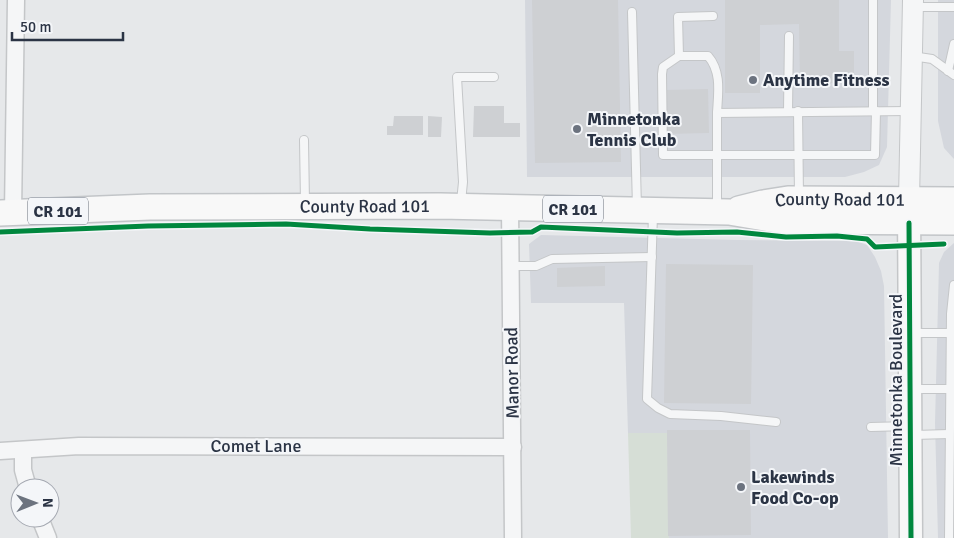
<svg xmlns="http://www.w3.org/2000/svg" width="954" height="538" font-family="Signika,sans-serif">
<rect width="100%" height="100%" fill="#e6e8ea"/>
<g fill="#d4d7dd">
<path d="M525 0H891L887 147 879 165 864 172 845 177H527Z"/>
<path d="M938 0H954V159L944 148 938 121Z"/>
<path d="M541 235 737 240 856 241 867 245 875 257 881 271 884 286 888 538H669L670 433H628L624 303H531L529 244Z"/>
<path d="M954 243V538H938L935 423 939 263 944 252Z"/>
</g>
<path fill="#d6ded6" d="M628 433H670L669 538H631Z"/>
<g fill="#ced0d3">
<path d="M532 0H618L621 162 535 163Z"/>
<path d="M725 0H839V51H854V83H800L799 24 760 25V93H725Z"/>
<path d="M708 89 709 133 665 134 664 90Z"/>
<path d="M474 106H504V123H520V137H473Z"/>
<path d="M394 116H423V135H387V126H393Z"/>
<path d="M428 116 442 117 441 137H428Z"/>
<path d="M666 264 753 265 751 404 664 403Z"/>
<path d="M605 266V286L557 287V268Z"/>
<path d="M667 430H750L751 535 668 536Z"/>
</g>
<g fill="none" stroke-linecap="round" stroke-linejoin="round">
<defs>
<g id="service">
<path d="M873 0V111"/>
<path d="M915 7H954"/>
<path d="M632 12 637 208"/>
<path d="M713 16 678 17 679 56H708C722 72 718 94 717 113"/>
<path d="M679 56 663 67 662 74 663 155H875L876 111"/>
<path d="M912 56 932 59 954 75"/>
<path d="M948 71 954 44"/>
<path d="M788 111 789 36"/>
<path d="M798 111 799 197"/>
<path d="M304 140 305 203"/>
<path d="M461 202 463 182 457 77H494"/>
<path d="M717 209V113L909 111"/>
<path d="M653 215 647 399 658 408 670 414 721 416 776 422"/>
<path d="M511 266H536L552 259 652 257"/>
<path d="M913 333H951"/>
<path d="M911 389H954"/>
<path d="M871 427 909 426"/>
<path d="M914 435 949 434"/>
<path d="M949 538 951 314 954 285"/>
</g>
<g id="minor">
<path d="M510 207 513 538"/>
<path d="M13 213 16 0"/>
<path d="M23 450V470L28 488"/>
<path d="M0 451 79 446 513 447"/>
<path d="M40 518 48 538"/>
</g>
<path id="tertiary" d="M909 200 913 0"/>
<path id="secondary" d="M909 204 911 538"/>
<g id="primary">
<path id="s1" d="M739 209 763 203 788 199 954 200"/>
<path id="s2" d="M0 213 150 207 440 206 729 212 783 221 954 222"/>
</g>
</defs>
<use href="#service" stroke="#c4c6c8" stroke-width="10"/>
<use href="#minor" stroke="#c4c6c8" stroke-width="19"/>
<use href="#tertiary" stroke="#c4c6c8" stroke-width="22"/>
<use href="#secondary" stroke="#c4c6c8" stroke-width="25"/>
<use href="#primary" stroke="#c2c5c8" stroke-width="28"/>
<use href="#service" stroke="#f5f6f7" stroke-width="8"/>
<use href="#minor" stroke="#f5f6f7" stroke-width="16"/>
<use href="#tertiary" stroke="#f5f6f7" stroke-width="20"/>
<use href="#secondary" stroke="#f8f8f8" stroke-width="22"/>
<use href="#primary" stroke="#f8f8f8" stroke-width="25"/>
<defs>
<g id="cycleway">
<path d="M909 223 911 538"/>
<path d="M0 232 148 226 286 224 370 229 490 233 532 232 541 227 677 233 737 232 786 237 837 236 867 239 875 247 944 244"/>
</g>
</defs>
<use href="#cycleway" stroke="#f4f6f9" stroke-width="8"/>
<use href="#cycleway" stroke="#00873e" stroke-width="5"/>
</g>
<g fill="#6c737f" stroke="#f4f6f9" stroke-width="2">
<circle cx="753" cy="80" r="5"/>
<circle cx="577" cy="129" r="5"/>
<circle cx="741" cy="487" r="5"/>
</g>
<g text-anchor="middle" stroke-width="4" stroke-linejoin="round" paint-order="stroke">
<g fill="#f4f6f9" stroke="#676e7b" stroke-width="1">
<rect x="543" y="195.5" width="60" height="27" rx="4"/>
<rect x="28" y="197.5" width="60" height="27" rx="4"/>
</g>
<g font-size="16" font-weight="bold" fill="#2b3445">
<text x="573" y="215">CR 101</text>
<text x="58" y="217">CR 101</text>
</g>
<g font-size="18" font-weight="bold" fill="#2b3445" stroke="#f4f6f9" text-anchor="start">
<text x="763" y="86">Anytime Fitness</text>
<text x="587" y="125">Minnetonka<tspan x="587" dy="21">Tennis Club</tspan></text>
<text x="751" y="483">Lakewinds<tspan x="751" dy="21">Food Co-op</tspan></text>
</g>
<g font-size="18" fill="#2b3445" stroke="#f4f6f9">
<text dy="6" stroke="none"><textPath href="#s1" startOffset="102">County Road 101</textPath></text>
<text dy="6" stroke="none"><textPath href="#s2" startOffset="365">County Road 101</textPath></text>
<text transform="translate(512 373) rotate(-91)" y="6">Manor Road</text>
<text transform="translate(896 380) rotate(-90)" y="6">Minnetonka Boulevard</text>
<text x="256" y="452">Comet Lane</text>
</g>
</g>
<g transform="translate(35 503) rotate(89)"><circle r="24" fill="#f4f6f9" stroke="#a4a8b1"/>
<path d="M0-4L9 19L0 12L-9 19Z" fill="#6c737f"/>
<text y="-8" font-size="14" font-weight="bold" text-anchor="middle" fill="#2b3445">N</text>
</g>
<path d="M12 32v8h111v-8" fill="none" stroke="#2b3445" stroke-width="2.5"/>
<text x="20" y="32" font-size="15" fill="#2b3445" stroke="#f4f6f9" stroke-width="4" paint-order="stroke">50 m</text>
</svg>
